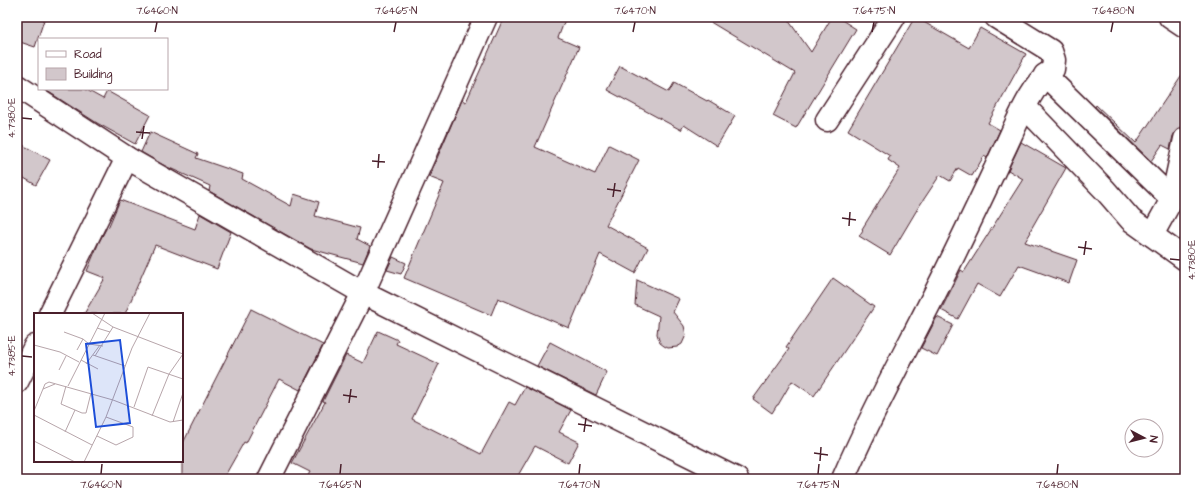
<svg xmlns="http://www.w3.org/2000/svg" width="1202" height="496" font-family="'Architects Daughter',sans-serif">
<rect width="100%" height="100%" fill="#fff"/>
<filter id="ink" filterUnits="userSpaceOnUse"><feTurbulence type="fractalNoise" baseFrequency=".025" numOctaves="2"/><feDisplacementMap in="SourceGraphic" scale="8" xChannelSelector="R" yChannelSelector="G"/><feConvolveMatrix kernelMatrix="1 2 1 2 8 2 1 2 1" color-interpolation-filters="sRGB"/></filter>
<g filter="url(#ink)">
<g fill="#d2c7cb" stroke="#4a1f2b">
<path d="M17 17H45L35 47 17 41Z"/>
<path d="M504 17H566L558 38 579 47 535 147 595 174 609 145 639 160 606 225 648 248 635 273 600 254 569 328 498 298 491 315 404 278 444 183 429 177 462 100 466 102Z"/>
<path d="M702 17H786L811 52 832 17H837L856 29 796 128 773 116 795 73Z"/>
<path d="M915 17 969 48 980 28 1026 54 988 123 1000 130 987 158 984 156 972 176 958 168 950 181 940 175 918 208 890 255 859 236 863 230 862 229 900 168 888 160 890 156 848 130Z"/>
<path d="M620 66 669 92 674 83 707 101 708 100 735 116 717 146 684 125 681 130 607 90Z"/>
<path d="M1185 70V127H1181L1176 131 1173 136 1170 149 1162 145 1151 161 1095 107 1096 105 1136 143Z"/>
<path d="M44 89H85L103 99 107 91 150 115 135 144 97 123Z"/>
<path d="M150 132 198 154 196 158 243 174 242 179 291 206 294 194 319 202 315 216 360 228 357 239 370 246 363 263 311 249 209 191 210 186 165 166 141 152Z"/>
<path d="M17 142 50 160 36 185 17 174Z"/>
<path d="M1021 142 1066 168 1030 231 1031 232 1025 242 1077 260 1069 283 1019 265 1000 297 977 284 958 319 941 310 961 270 964 272 1023 179 1008 170Z"/>
<path d="M120 200 195 229 200 214 231 232 217 269 155 245 125 314H84L105 278 87 271 99 242 107 227 108 228Z"/>
<path d="M393 257 406 263 401 274 387 270Z"/>
<path d="M833 278 874 307 814 396 792 381 778 405H777L772 413 753 399 789 349 786 347Z"/>
<path d="M637 280 679 299 673 312 684 326 686 335 682 344 677 347 668 348 664 346 660 343 657 334 659 316 635 305Z"/>
<path d="M251 309 323 345 300 390 279 379 246 443 244 442 223 479H182V445Z"/>
<path d="M937 317 953 325 937 356 921 348Z"/>
<path d="M378 331 398 340 396 344 439 364 412 419 481 454 509 402 515 405 525 387 571 410 559 432 579 442 568 463 535 446 516 479H306L310 472 292 463 325 402 323 401 346 355 363 363Z"/>
<path d="M550 342 607 372 596 395 537 366Z"/>
</g>
<g fill="none" stroke-linecap="round" stroke-linejoin="round">
<defs>
<g id="minor">
<path d="M1170 17 1185 27"/>
<path d="M1045 75 1172 199"/>
<path d="M17 86 127 158 363 293 737 479"/>
<path d="M1025 107 1105 190 1131 220 1185 259"/>
<path d="M827 120 894 17"/>
<path d="M1152 235 1172 199 1185 139"/>
<path d="M50 314 127 158"/>
<path d="M17 382 35 346"/>
<path d="M269 479 363 293 486 17"/>
<path d="M843 479C874 406 914 337 949 265 967 228 985 191 1002 154 1015 128 1030 86 1053 69L1054 60 1051 51 996 17"/>
</g>
</defs>
<use href="#minor" stroke="#4a1f2b" stroke-width="25"/>
<use href="#minor" stroke="#fff" stroke-width="22"/>
</g>
</g>
<path fill="none" stroke="#4a1f2b" stroke-width="1.5" d="M155 32 157 22M394 32 396 22M633 32 635 22M872 32 874 22M1111 32 1113 22M22 118 32 119M136 132 150 133M142 139 144 126M372 161 385 162M378 168 379 154M607 189 621 191M613 197 615 183M842 218 856 220M849 226 850 212M1078 247 1092 249M1084 255 1086 241M1170 259 1180 260M22 356 32 357M343 395 357 397M349 403 351 389M578 424 592 426M584 432 586 418M814 453 828 455M820 461 821 447M101 474 102 464M340 474 341 464M579 474 580 464M818 474 819 464M1057 474 1058 464"/>
<g transform="translate(34 313)">
<rect width="149" height="149" fill="#fff"/>
<path fill="none" stroke="#b7a5aa" stroke-width="1" d="M58 0 79 14 149 41M63 15 76 19M30 19 49 26 55 31 69 33M0 32 26 39 45 49M43 37 49 26M59 42 91 53M61 43 79 14M47 47 64 56M52 51 66 32M25 57 32 43M32 73 27 91 48 100H52L57 80M34 73 71 0M9 76 21 71M100 94 114 54 149 66M0 98 11 71 15 69 79 87 136 109 149 107M0 102 58 132M118 103 135 61 149 41M139 109 149 80M31 119 41 97M63 123 82 132 99 124V114L72 104M0 128 41 149M50 149 72 104 98 35 116 0"/>
<path fill="#1d4ed8" fill-opacity="0.15" stroke="#1d4ed8" stroke-width="2" d="M86 27 96 110 62 114 52 31Z"/>
<rect width="149" height="149" fill="none" stroke="#4a1f2b" stroke-width="2"/>
</g>
<rect width="1202" height="496" fill="none" stroke="#fff" stroke-width="44"/>
<rect x="38" y="38" width="130" height="52" fill="#ffffff" stroke="#b7a5aa"/>
<rect x="46" y="51" width="20" height="6" fill="#ffffff" stroke="#b7a5aa"/>
<text x="74" y="58" font-size="12" fill="#4a1f2b">Road</text>
<rect x="46" y="68" width="20" height="12" fill="#d2c7cb" stroke="#b7a5aa"/>
<text x="74" y="78" font-size="12" fill="#4a1f2b">Building</text>
<g transform="translate(1144 438) rotate(97)"><circle r="19" fill="#ffffff" stroke="#b7a5aa"/>
<path d="M0-3L7 15L0 10L-7 15Z" fill="#4a1f2b"/>
<text y="-6" font-size="11" font-weight="bold" text-anchor="middle" fill="#4a1f2b">N</text>
</g>
<rect x="22" y="22" width="1158" height="452" fill="none" stroke="#4a1f2b" stroke-width="1.5"/>
<g font-size="10" text-anchor="middle" fill="#4a1f2b">
<text x="157" y="14">7.6460°N</text>
<text x="396" y="14">7.6465°N</text>
<text x="635" y="14">7.6470°N</text>
<text x="874" y="14">7.6475°N</text>
<text x="1113" y="14">7.6480°N</text>
<text transform="translate(11 118) rotate(-90)" y="4">4.7380°E</text>
<text transform="translate(1191 260) rotate(-90)" y="4">4.7380°E</text>
<text transform="translate(11 356) rotate(-90)" y="4">4.7385°E</text>
<text x="101" y="488">7.6460°N</text>
<text x="340" y="488">7.6465°N</text>
<text x="579" y="488">7.6470°N</text>
<text x="818" y="488">7.6475°N</text>
<text x="1057" y="488">7.6480°N</text>
</g>
</svg>
